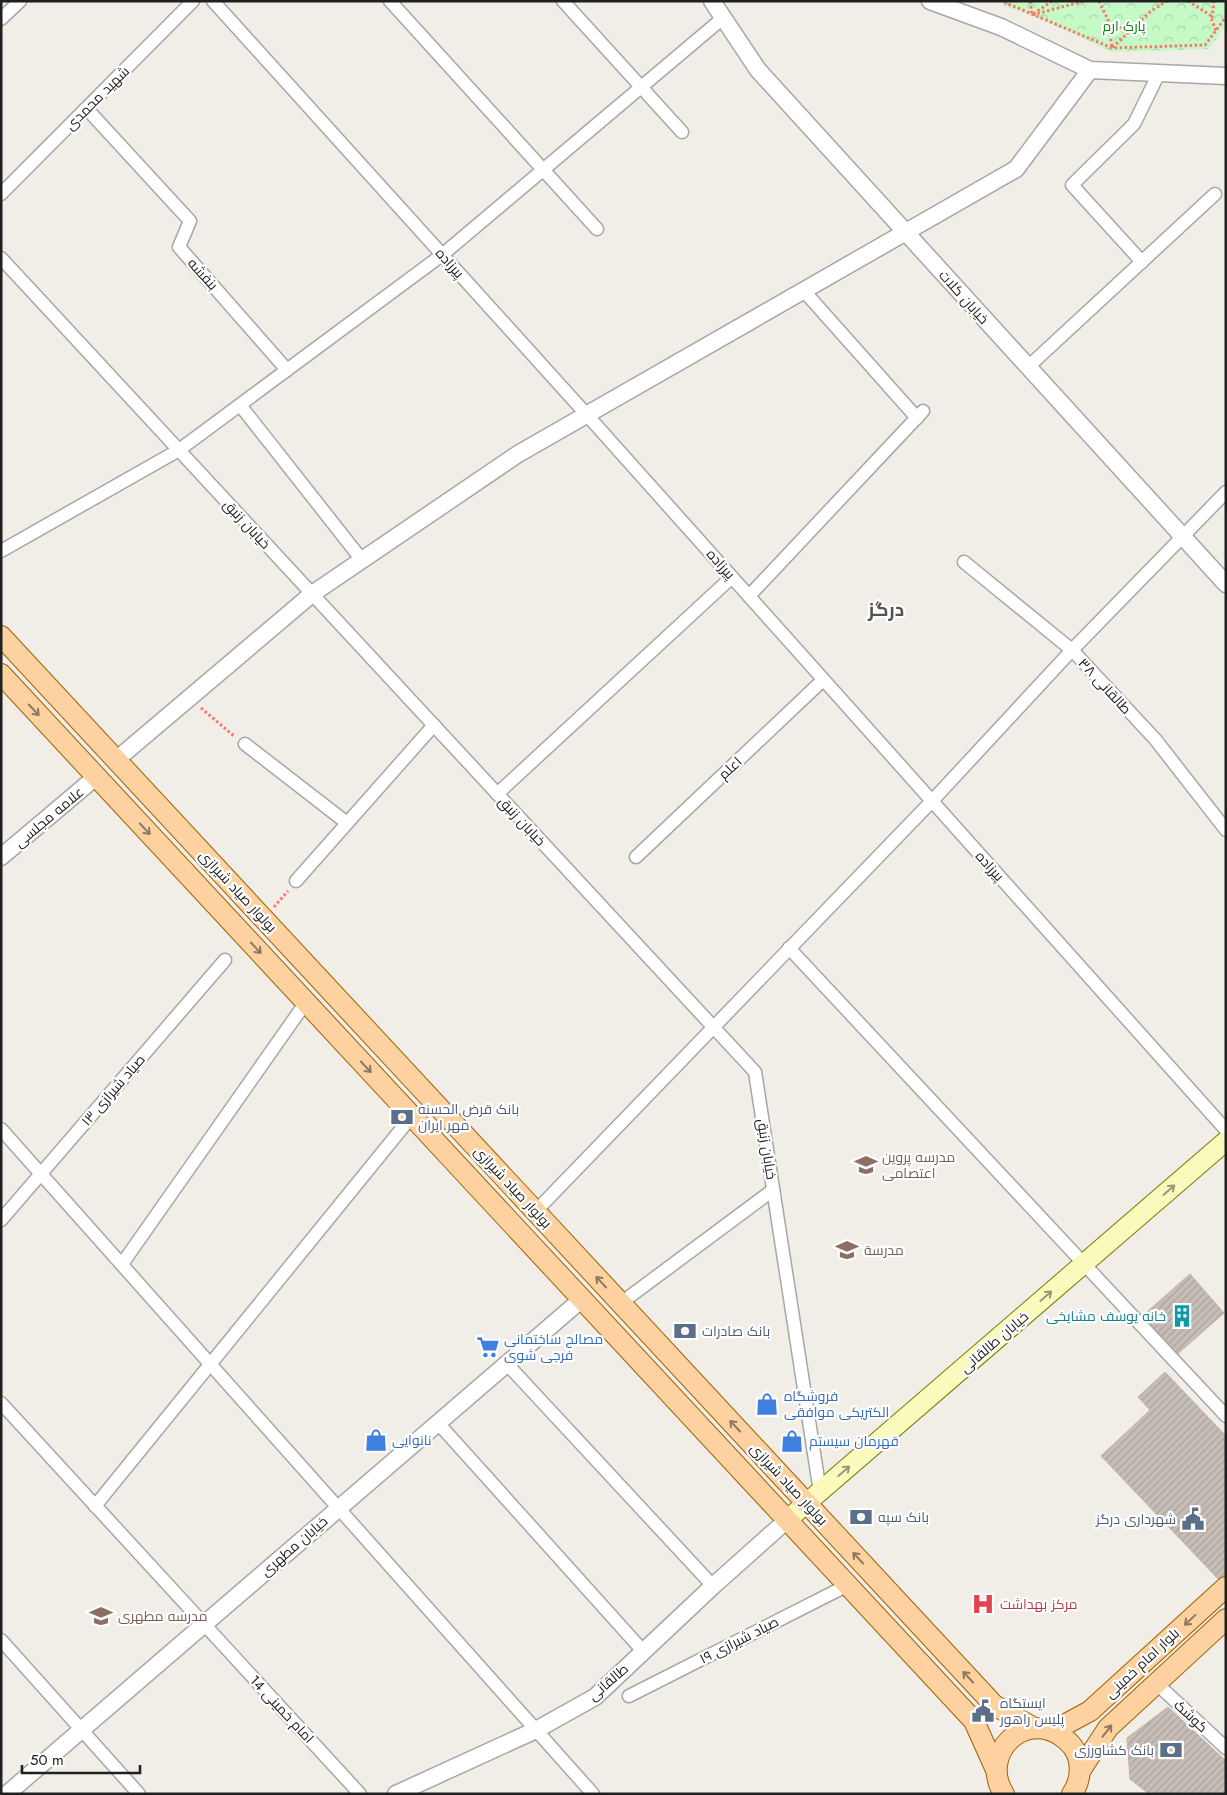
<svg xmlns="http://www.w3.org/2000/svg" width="1227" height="1795" font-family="Jost,Cairo,sans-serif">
<defs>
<pattern id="park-crowns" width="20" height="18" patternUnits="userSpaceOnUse" patternTransform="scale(1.25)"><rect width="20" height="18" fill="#c5fac7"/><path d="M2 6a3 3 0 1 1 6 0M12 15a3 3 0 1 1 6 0" fill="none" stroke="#a9d6ab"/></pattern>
<pattern id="building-hatch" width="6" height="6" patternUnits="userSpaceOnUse" patternTransform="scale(1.25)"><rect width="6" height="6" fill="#c6bdb6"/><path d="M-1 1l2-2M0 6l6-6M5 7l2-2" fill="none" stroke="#aaa29c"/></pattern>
</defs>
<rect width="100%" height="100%" fill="#f1ede7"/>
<path fill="url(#park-crowns)" d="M1003 1H1226V25L1209 49 1112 52 1032 15 1004 6Z"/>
<g fill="url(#building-hatch)" stroke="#c3b3a9">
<path d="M1190 1274 1224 1313 1173 1358 1139 1319Z"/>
<path d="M1165 1372 1226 1436V1582L1223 1584 1101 1456 1150 1410 1138 1397Z"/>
<path d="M1168 1707 1226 1761V1794H1149L1130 1779 1127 1738Z"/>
</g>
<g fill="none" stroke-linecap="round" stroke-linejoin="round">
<defs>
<g id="minor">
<path d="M213 1 587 415 1226 1130"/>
<path d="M390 1 597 229"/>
<path d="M563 1 682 132"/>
<path d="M1 19 20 1"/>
<path d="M87 109 190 221 179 247 287 370"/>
<path d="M1 194 193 1"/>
<path d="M1 258 755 1072 820 1492"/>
<path d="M1142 262 1072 185 1134 124 1159 73"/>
<path d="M804 291 917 418"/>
<path d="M1028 367 1215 194"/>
<path d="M240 405 362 560"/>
<path d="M1 551 179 450 442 255 723 18"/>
<path d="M964 562 1072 650 1155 739 1226 830"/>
<path d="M749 596 923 411"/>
<path d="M245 744 347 823"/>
<path d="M497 794 732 577"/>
<path d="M636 857 823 680"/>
<path d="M296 881 434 725"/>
<path d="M789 948 1226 1416"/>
<path d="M1 1129 593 1794"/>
<path d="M536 1211 932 801 1072 650 1226 492"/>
<path d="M1 1220 225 960"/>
<path d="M122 1264 306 1002"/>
<path d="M621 1303 773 1190"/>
<path d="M507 1364 713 1586"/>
<path d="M1 1403 360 1794"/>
<path d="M438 1423 643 1651"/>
<path d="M95 1506 412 1116"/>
<path d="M1 1640 139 1794"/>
<path d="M1156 1683 1226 1748"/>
<path d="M629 1696 848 1585"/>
</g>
<g id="tertiary">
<path d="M712 1 758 70 1226 584"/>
<path d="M930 1 1001 27 1090 70 1226 76"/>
<path d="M116 760 312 594 518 454 1016 169 1090 70"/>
<path d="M1 857 97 776"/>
<path d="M7 1794 582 1299"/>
<path d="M396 1794 536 1730 595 1697 713 1586 787 1520"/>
</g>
<path id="secondary" d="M787 1520 1226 1141"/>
<g id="primary">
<path d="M1 636 994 1705 1034 1728"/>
<path d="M1 674 974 1721 996 1770"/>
<path d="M1053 1731 1090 1711 1226 1587"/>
<path d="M1080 1771 1108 1728 1226 1619"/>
<path d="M1004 1794C979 1755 1023 1710 1061 1736 1070 1742 1077 1750 1079 1761 1081 1773 1079 1784 1072 1794"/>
</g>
</defs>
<use href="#minor" stroke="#a7a7a7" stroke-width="15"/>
<use href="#tertiary" stroke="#a7a7a7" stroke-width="19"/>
<use href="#secondary" stroke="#737b04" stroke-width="21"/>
<use href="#primary" stroke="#9d6200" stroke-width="22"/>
<g stroke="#fb776e" stroke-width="3" stroke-dasharray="2.5 2.5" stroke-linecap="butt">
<path d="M1005 1 1006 3 1112 48 1205 45 1226 17"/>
<path d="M1030 1 1032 14"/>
<path d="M1052 1 1032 15 1084 1"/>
<path d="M1099 1 1108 20 1112 48 1151 11 1167 1"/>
<path d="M1188 1 1210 15 1216 31"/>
<path d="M1212 18 1214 1"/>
<path d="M1109 27H1119L1127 34"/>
<path d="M201 708 234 736"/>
<path d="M274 907 288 891"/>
</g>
<use href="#minor" stroke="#fff" stroke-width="12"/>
<use href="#tertiary" stroke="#fff" stroke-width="16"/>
<use href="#secondary" stroke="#fafabc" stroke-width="19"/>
<use href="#primary" stroke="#fdd1a0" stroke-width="20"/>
</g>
<defs><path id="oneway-shaft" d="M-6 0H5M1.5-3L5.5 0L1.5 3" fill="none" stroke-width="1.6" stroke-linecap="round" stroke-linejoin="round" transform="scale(1.25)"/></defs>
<g stroke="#8e7860">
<use href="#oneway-shaft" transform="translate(34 710) rotate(47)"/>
<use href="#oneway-shaft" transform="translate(145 829) rotate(47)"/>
<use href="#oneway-shaft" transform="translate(256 948) rotate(47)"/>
<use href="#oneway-shaft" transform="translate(366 1067) rotate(47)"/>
<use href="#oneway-shaft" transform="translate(601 1282) rotate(-133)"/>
<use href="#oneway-shaft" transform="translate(735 1426) rotate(-133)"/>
<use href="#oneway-shaft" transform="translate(858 1558) rotate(-133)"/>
<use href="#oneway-shaft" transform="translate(1190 1620) rotate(137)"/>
<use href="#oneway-shaft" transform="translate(968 1677) rotate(-133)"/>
<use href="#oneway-shaft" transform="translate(1107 1731) rotate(-52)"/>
</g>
<g stroke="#989876">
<use href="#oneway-shaft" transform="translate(1169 1190) rotate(-41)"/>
<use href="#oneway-shaft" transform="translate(1046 1296) rotate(-41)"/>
<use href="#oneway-shaft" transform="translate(844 1471) rotate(-41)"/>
</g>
<defs>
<symbol id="bank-bare" viewBox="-9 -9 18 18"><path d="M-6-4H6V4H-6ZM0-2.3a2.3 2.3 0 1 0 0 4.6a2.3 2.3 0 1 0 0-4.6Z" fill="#5c6f8a" stroke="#fff" stroke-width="2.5" paint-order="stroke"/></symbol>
<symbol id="school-bare" viewBox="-9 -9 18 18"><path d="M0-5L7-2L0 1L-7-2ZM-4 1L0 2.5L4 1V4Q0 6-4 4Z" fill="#8d6e63" stroke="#fff" stroke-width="2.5" paint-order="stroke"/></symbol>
<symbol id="building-bare" viewBox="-9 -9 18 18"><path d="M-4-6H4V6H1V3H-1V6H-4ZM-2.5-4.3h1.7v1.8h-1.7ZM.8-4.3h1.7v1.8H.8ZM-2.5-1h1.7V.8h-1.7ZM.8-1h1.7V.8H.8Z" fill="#0f9aa8" stroke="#fff" stroke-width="2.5" paint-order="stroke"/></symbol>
<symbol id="supermarket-bare" viewBox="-9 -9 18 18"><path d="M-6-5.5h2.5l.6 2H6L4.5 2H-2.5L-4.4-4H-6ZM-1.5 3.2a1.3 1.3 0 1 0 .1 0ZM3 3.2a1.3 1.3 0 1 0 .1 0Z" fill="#3f7fe0" stroke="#fff" stroke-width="2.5" paint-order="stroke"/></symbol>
<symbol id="shop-bare" viewBox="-9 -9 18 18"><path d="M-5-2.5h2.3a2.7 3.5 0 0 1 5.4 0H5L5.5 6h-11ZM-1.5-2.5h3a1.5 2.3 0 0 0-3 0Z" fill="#3f7fe0" stroke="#fff" stroke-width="2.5" paint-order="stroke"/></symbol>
<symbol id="civic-bare" viewBox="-9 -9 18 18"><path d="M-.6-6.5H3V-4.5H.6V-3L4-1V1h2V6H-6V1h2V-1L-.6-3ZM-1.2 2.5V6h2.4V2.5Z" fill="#5c6f8a" stroke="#fff" stroke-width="2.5" paint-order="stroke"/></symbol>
<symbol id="hospital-bare" viewBox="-9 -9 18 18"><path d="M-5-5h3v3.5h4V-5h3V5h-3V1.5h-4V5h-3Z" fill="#e0444e" stroke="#fff" stroke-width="2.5" paint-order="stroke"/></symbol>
</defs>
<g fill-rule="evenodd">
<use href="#bank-bare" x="386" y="1101" width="32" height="32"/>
<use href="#school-bare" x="850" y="1149" width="32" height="32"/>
<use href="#school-bare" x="831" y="1234" width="32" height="32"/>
<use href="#building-bare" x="1166" y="1300" width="32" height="32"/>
<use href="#bank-bare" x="669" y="1315" width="32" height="32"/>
<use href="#supermarket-bare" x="472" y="1331" width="32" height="32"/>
<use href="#shop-bare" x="751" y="1388" width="32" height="32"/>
<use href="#shop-bare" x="360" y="1424" width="32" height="32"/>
<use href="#shop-bare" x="776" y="1425" width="32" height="32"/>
<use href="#bank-bare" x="845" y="1501" width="32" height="32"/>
<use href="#civic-bare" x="1177" y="1503" width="32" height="32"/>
<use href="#hospital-bare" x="967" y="1588" width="32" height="32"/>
<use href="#school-bare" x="85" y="1600" width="32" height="32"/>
<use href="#civic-bare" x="967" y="1695" width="32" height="32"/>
<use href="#bank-bare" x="1155" y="1734" width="32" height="32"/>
</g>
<g text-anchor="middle" stroke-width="4.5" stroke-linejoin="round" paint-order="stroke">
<g font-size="14" fill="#0b8210" stroke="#fff">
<text x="1124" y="31">پارک ارم</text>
</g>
<g font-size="14" fill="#202020" stroke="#fff">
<text transform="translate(97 98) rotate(-45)" y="5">شهید محمدی</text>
<text transform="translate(450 263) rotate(48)" y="5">پیرزاده</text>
<text transform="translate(203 274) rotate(48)" y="5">بنفشه</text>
<text transform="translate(964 297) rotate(48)" y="5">خیابان کلات</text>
<text transform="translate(247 524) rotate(47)" y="5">خیابان زنبق</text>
<text transform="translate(721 564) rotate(48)" y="5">پیرزاده</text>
<text transform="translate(1105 686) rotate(47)" y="5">طالقانی ۳۸</text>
<text transform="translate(730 768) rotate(-43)" y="5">اعلم</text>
<text transform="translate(49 817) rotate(-40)" y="5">علامه مجلسی</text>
<text transform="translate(522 821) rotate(47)" y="5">خیابان زنبق</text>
<text transform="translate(990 866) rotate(48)" y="5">پیرزاده</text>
<text transform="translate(238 891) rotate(47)" y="5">بولوار صیاد شیرازی</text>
<text transform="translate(113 1090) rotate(-49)" y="5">صیاد شیرازی ۱۳</text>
<text transform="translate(767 1149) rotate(81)" y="5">خیابان زنبق</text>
<text transform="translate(513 1187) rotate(47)" y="5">بولوار صیاد شیرازی</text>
<text transform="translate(994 1342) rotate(-41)" y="5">خیابان طالقانی</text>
<text transform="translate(789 1484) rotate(47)" y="5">بولوار صیاد شیرازی</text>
<text transform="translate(294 1546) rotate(-41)" y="5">خیابان مطهری</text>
<text transform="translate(739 1640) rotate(-27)" y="5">صیاد شیرازی ۱۹</text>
<text transform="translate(1142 1663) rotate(-43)" y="5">بلوار امام خمینی</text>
<text transform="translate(608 1682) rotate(-41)" y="5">طالقانی</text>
<text transform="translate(282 1709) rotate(47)" y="5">امام خمینی 14</text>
<text transform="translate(1191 1716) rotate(43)" y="5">کوشک</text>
</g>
<g font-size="14" fill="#4e5e75" stroke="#fff" text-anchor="start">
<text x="418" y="1114">بانک قرض الحسنه<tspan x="418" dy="16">مهر ایران</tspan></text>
<text x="702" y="1336">بانک صادرات</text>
<text x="878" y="1522">بانک سپه</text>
<text x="1176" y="1524" text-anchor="end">شهرداری درگز</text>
<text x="1000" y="1708">ایستگاه<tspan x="1000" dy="16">پلیس راهور</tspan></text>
<text x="1154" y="1755" text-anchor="end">بانک کشاورزی</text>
</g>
<g font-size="14" fill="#785e54" stroke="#fff" text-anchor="start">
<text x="882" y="1162">مدرسه پروین<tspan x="882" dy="16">اعتصامی</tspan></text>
<text x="864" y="1255">مدرسة</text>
<text x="118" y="1621">مدرسه مطهری</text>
</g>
<g font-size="14" fill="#0d838f" stroke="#fff" text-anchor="end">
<text x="1166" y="1321">خانه یوسف مشایخی</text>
</g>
<g font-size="14" fill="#366cbe" stroke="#fff" text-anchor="start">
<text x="504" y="1344">مصالح ساختمانی<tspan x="504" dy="16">فرجی شوی</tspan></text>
<text x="784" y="1401">فروشگاه<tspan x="784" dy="16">الکتریکی موافقی</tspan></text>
<text x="392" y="1445">نانوایی</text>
<text x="809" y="1446">قهرمان سیستم</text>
</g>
<g font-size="14" fill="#be3a42" stroke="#fff" text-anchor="start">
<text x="1000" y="1609">مرکز بهداشت</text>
</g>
<g font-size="19" font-weight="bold" fill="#535353" stroke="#fff">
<text x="886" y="616">درگز</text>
</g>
</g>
<rect width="1227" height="1795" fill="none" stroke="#202020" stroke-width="5"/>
<path d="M22 1765v8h118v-8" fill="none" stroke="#202020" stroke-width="2.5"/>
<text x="30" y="1765" font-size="15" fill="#202020" stroke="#ffffff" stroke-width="4" paint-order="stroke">50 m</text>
</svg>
